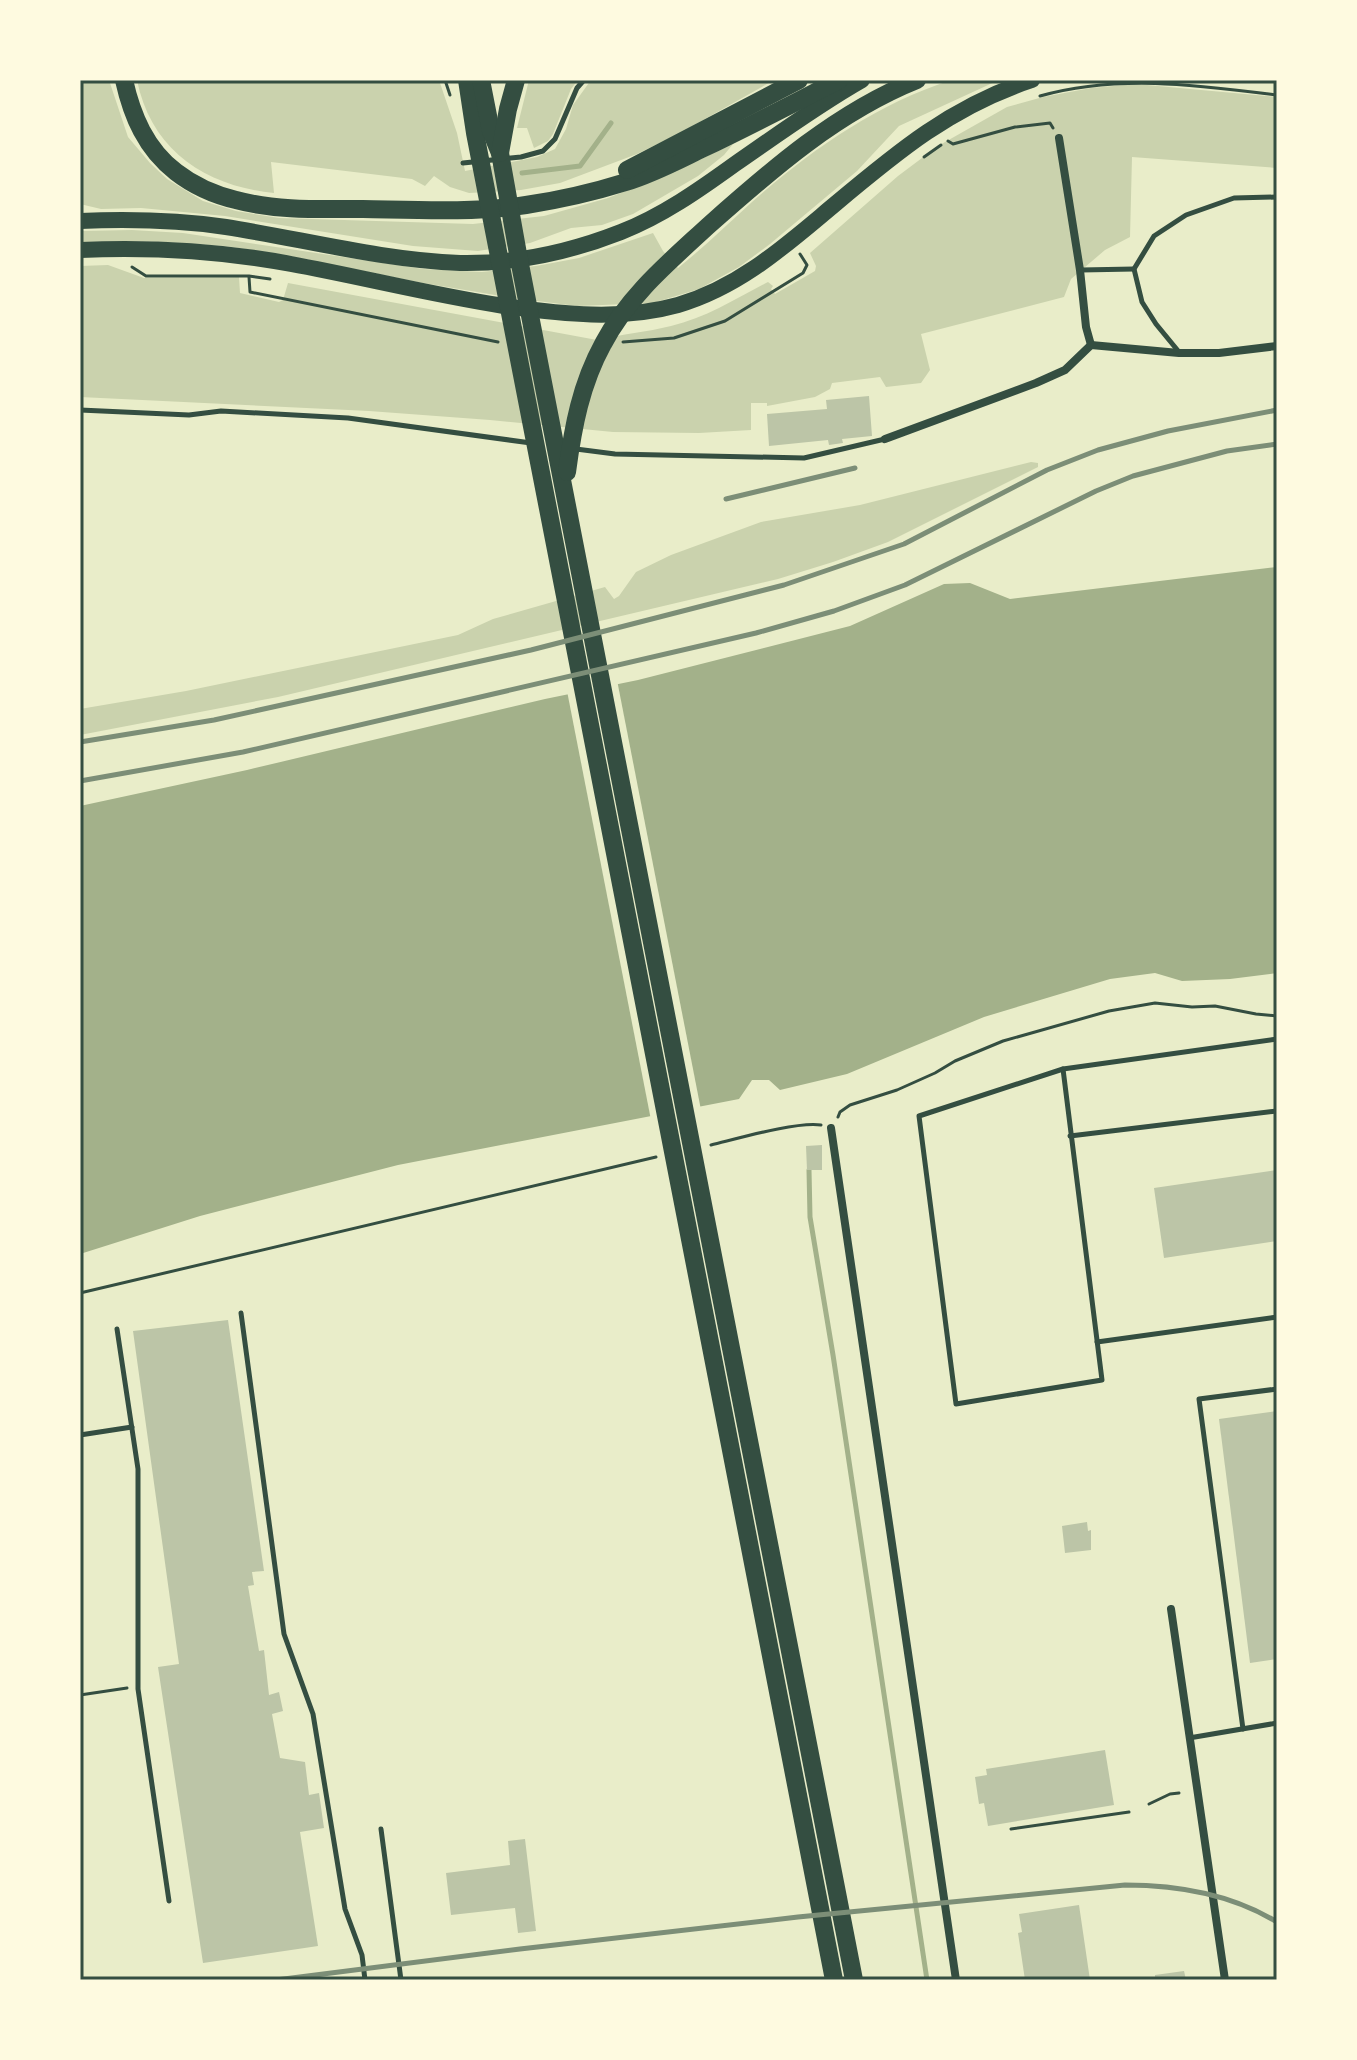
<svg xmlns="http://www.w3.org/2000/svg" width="1357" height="2060" font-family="Rubik,sans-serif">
<rect width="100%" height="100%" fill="#e9edc9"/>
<g fill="#cad2ad">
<path d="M80 80H109L128 137 150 163 167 179 203 201 236 211 279 218 473 224 544 216 608 198 667 175 733 144 724 155 698 176 633 214 602 225 571 228 530 243 478 251 413 246 225 216 141 208 101 209 80 204Z"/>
<path d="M137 80H439L457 133 465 171 537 157 555 149 566 129 573 105 591 80H774L680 133 637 154 560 183 521 190 469 193 450 187 434 176 425 186 412 179 271 162 274 193C205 186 151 150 137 80Z"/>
<path d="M529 80H578L571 89 553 134 548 141 534 148 527 128H517Z"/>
<path d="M951 80H999L899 126 857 171 770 244 739 267 699 289 653 303 577 306 513 298 423 283 279 254 225 246 152 241 80 242V231L132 230 183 233 423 269 482 272 536 266 579 258 653 233 663 251 678 268C704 247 728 224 752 202 811 150 875 105 951 80Z"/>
<path d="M1136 84 1277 97V168L1132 157 1130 237 1105 250 1071 279 1064 297 921 334 930 370 921 383 886 387 880 377 832 383 830 389 815 397 767 406V403H751V430L699 433 613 432 490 420 369 411 80 397V266L108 265 144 278 239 277 240 293 279 302 283 300 288 283 597 340C622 334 647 332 671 326 706 318 737 298 768 282L773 286 771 289 775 294 815 271 816 266 810 253 898 176 938 146 1007 107 1043 97 1091 88Z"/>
<path d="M1031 462 1038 463V467L888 542 833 562 778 579 278 697 80 735V709L186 691 458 635 493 619 605 587 614 599 619 596 636 572 671 555 761 522 860 505Z"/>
</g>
<path fill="#a3b18a" d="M1277 567V973L1230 979 1182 981 1155 973 1110 979 984 1017 847 1074 780 1090 769 1080H752L739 1099 398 1165 200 1216 80 1254V806L247 770 545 699 638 680 850 626 944 584 970 583 1010 599Z"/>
<path fill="#e9edc9" d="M617 680 701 1110 651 1120 567 691Z"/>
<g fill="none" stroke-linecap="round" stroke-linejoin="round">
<g stroke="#a3b18a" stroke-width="5">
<path d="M522 173 580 166 611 123"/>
<path d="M809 1170 810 1217 833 1355 927 1980"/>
</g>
</g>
<g fill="#bcc5a7">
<path d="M869 396 872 436 842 439 843 443 829 445 828 440 769 446 767 414 827 409 826 400Z"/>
<path d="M822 1145V1170H807L806 1146Z"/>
<path d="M1277 1170V1241L1164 1258 1154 1188Z"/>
<path d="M228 1320 264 1571 252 1572 254 1585 248 1586 259 1651 264 1650 269 1695 279 1692 283 1711 272 1714 280 1758 305 1762 309 1795 319 1793 324 1828 300 1832 318 1946 203 1963 158 1667 179 1664 133 1331Z"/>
<path d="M1277 1411V1659L1250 1663 1219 1419Z"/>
<path d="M1087 1522 1088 1531 1091 1530V1550L1065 1553 1062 1526Z"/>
<path d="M1105 1750 1114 1805 988 1826 984 1803 979 1804 975 1777 987 1775 986 1769Z"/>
<path d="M525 1839 536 1931 518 1933 515 1908 451 1915 446 1873 510 1865 508 1841Z"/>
<path d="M1079 1905 1090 1980H1025L1018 1933 1022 1932 1019 1914Z"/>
<path d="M1184 1971 1186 1980H1155V1975Z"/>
</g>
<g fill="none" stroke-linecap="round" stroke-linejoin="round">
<g stroke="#344e41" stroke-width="3">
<path d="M445 80 450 95"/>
<path d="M1040 96C1118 74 1198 85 1277 95"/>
<path d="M948 141 953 144 1015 127 1050 123 1053 128"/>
<path d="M924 157 941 145"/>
<path d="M132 267 146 276H249L270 279"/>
<path d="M249 277 250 292 498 342"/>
<path d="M623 342 674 338 725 321 803 273 807 265 800 254"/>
<path d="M838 1117 840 1112 850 1105 897 1090 935 1073 955 1061 1003 1041 1109 1011 1155 1003 1192 1007 1215 1006 1256 1014 1277 1016"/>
<path d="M711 1145C736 1139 798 1121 821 1125"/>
<path d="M80 1293 656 1157"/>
<path d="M80 1695 127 1688"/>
<path d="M1149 1804 1170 1794 1179 1793"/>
<path d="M1011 1829 1129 1812"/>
</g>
<g stroke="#344e41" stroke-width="5">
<path d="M463 163 521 157 543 151 555 139 577 88 584 80"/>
<path d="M1081 270 1134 269"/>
<path d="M1179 352 1156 324 1142 302 1134 269 1154 236 1186 215 1234 198 1277 197"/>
<path d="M80 410 189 415 221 411 348 418 531 443"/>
<path d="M576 449 615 454 804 458 885 439"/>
<path d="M1063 1069 1102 1380 956 1404 919 1116Z"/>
<path d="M1063 1069 1277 1039"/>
<path d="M1070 1136 1277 1111"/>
<path d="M241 1313 284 1634 313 1714 345 1909 362 1955 365 1980"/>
<path d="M117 1329 138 1469V1689L169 1901"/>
<path d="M1097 1342 1277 1317"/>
<path d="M80 1435 132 1427"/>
<path d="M1243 1729 1199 1399 1277 1389"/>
<path d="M1189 1738 1277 1723"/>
<path d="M381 1829 401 1980"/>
</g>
<g stroke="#344e41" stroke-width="8">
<path d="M1059 138 1080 270 1086 327 1091 345"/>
<path d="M885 439 1036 383 1065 370 1091 345 1179 353H1219L1277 346"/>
<path d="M831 1128 956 1980"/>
<path d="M1171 1609 1225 1980"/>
</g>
<g stroke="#344e41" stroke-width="16">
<path d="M80 221C128 219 178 220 226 227 303 239 381 260 460 263 515 264 570 252 621 232 662 216 699 190 735 164 777 135 818 105 862 80"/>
<path d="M80 250C150 247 222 251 291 264 362 277 432 295 504 306 562 314 621 321 678 305 740 287 786 245 834 205 897 152 952 106 1032 80"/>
</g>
<g stroke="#344e41" stroke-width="18">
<path d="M124 80C132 116 146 149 176 172 194 186 215 195 236 200 277 211 321 209 363 209 417 210 473 213 526 205 559 200 594 192 626 182 653 174 679 160 704 148 750 126 794 103 839 80"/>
<path d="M467 80 475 133 834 1980"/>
<path d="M481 80 491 131 500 153 518 254 854 1980"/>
<path d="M500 153 508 109 516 80"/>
<path d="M627 170 799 80"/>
<path d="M567 472C573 427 581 384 603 344 628 296 669 262 708 226 771 170 837 112 917 80"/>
</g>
<g stroke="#7c8e77" stroke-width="5">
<path d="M726 499 855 468"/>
<path d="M80 742 214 720 531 650 784 585 904 544 1047 470 1098 450 1168 431 1277 410"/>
<path d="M80 781 243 752 756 633 834 611 905 585 1096 491 1133 476 1227 451 1277 444"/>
<path d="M276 1980 520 1949 798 1917 1125 1885C1178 1885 1231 1894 1277 1922"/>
</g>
</g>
<rect width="1357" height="2060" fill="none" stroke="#fefae0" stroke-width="164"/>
<rect x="82" y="82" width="1193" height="1896" fill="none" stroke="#344e41" stroke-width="3"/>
</svg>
